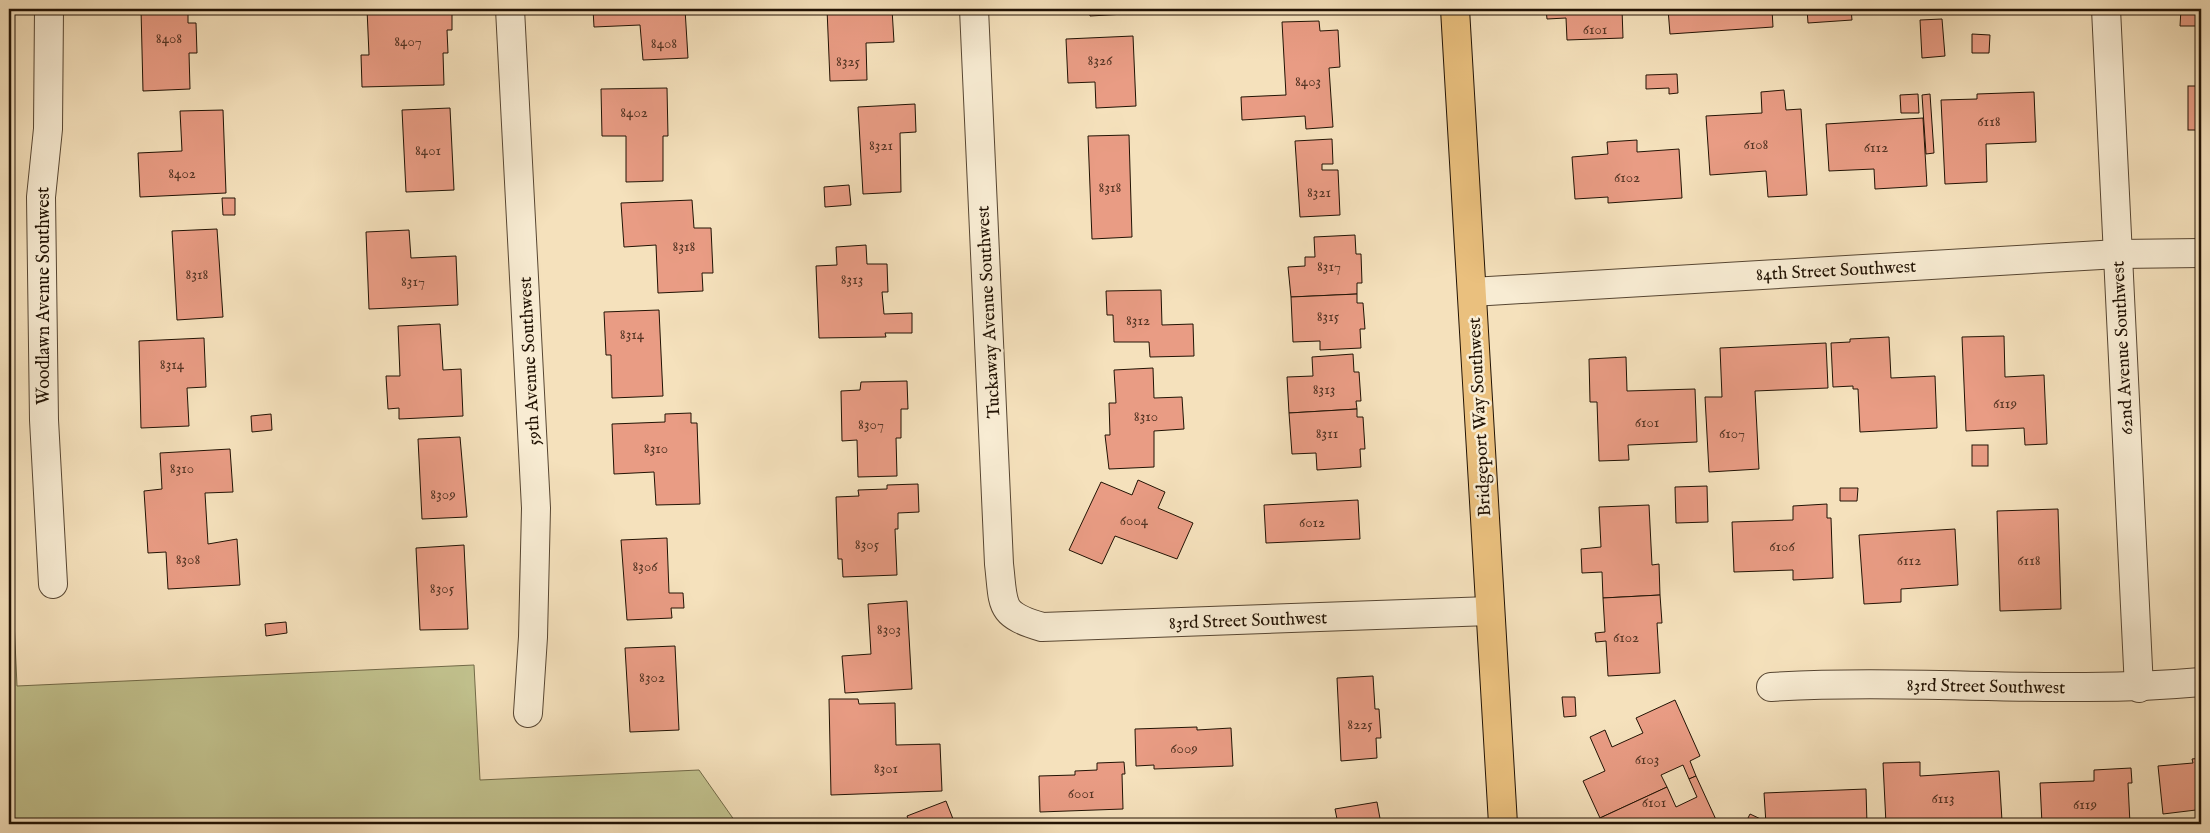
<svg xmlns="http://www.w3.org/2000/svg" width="2210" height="833" font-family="'IM FELL English',serif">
<rect width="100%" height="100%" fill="#f5e1bc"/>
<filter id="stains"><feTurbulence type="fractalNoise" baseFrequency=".004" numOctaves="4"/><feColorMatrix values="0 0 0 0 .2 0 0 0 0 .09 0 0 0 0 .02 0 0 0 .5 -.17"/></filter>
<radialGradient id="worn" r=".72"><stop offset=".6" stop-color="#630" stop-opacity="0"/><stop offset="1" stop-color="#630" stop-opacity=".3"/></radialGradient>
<path fill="#c1c18d" stroke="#726a48" d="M9 510 17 686 474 665 480 780 699 770 737 824H9Z"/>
<g fill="#e99c84" stroke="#221304">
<path d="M141 9H188V23H196L197 53H189L190 89 143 91Z"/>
<path d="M367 9H452V30H447L448 53H443L444 85 362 87 361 55H369Z"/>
<path d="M593 9H685L688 58 643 60 640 25 594 27Z"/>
<path d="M827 9H892L894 42 866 43 867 80 830 81Z"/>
<path d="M1089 9H1143V13L1090 16Z"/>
<path d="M1546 9H1622L1623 38 1567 40 1566 18 1547 19Z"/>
<path d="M1668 9H1772L1773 27 1670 34Z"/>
<path d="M1807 9H1851L1852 20 1808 23Z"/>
<path d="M2181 9H2201V26H2180Z"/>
<path d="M1942 19 1945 56 1922 58 1920 20Z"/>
<path d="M1319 21 1320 31 1338 30 1340 67 1329 68 1333 127 1306 129 1305 116 1242 120 1241 97 1286 95 1282 22Z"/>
<path d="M1972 34 1990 35 1989 53H1972Z"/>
<path d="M1133 36 1136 106 1096 108 1095 82 1068 83 1066 39Z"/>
<path d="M1677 74 1678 93 1669 94V88L1646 89V75Z"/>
<rect x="2188" y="86" width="13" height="44"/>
<path d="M667 88 668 136H663V181L626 182V136H602L601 89Z"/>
<path d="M1784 90 1786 110 1801 109 1807 195 1768 197 1766 171 1710 175 1706 116 1762 113 1761 92Z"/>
<path d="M2034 92 2036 142 1986 144 1987 182 1945 184 1941 100 1977 99V94Z"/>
<path d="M1918 94 1919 113H1901L1900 95Z"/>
<path d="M1930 94 1934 153 1926 154 1922 95Z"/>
<path d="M915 104 916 132 900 133 901 192 863 194 858 107Z"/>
<path d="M450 108 454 190 406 192 402 110Z"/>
<path d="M223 110 226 193 140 197 138 153 182 151 180 111Z"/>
<path d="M1923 118 1927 186 1875 189 1874 169 1829 171 1826 124Z"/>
<path d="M1129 135 1132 237 1092 239 1088 136Z"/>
<path d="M1332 139 1333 164H1322V170H1338L1340 215 1300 217 1295 141Z"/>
<path d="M1637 140V152L1679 149 1682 198 1608 203V197L1575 199 1572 157 1608 154 1607 142Z"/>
<path d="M849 185 851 205 825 207 824 187Z"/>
<path d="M222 198H235V215H223Z"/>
<path d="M692 200 694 228H711L713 273H702L703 291 658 293 656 245 624 247 621 203Z"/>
<path d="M217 229 223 317 177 320 172 231Z"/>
<path d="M409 230 411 258 456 256 458 305 369 309 366 232Z"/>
<path d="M1355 235 1356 254H1361L1362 283H1357V294L1291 297 1288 267 1305 266V257H1315L1314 237Z"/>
<path d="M866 245 867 264H887L888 292H882L884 314 912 313V333H885L886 337 819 338 816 266 837 265 836 247Z"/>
<path d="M1161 290 1162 325 1193 324 1194 356 1150 357 1149 342H1114L1113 315H1107L1106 291Z"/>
<path d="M1357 294V303H1363L1365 329H1360L1361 348 1320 350V341L1293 342 1291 297Z"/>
<path d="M659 310 663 396 612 398 611 355H606L604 312Z"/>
<path d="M440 324 443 370 461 369 463 416 399 419V408L388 409 386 376H400L398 326Z"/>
<path d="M2004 336 2005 377 2044 375 2047 444 2025 445 2024 428 1966 431 1962 337Z"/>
<path d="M1889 337 1891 378 1935 376 1937 428 1860 432 1858 389H1853V386L1833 387 1831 343 1850 342V339Z"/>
<path d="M204 338 206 387 187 388 189 426 141 428 139 341Z"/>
<path d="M1826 343 1828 388 1755 391 1759 469 1709 472 1705 397H1722L1720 348Z"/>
<path d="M1353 354 1354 372H1359L1361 401H1356L1357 409 1289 413 1287 377 1313 376 1312 357Z"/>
<path d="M1626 357 1627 391 1695 389 1697 442 1628 445 1629 460 1599 461 1597 402H1590L1589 359Z"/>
<path d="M1153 368 1154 398 1182 397 1184 429 1154 431V467L1109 469 1105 435H1110L1109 403H1116L1114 370Z"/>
<path d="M907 381 908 409H901V438H896L897 476 858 477 857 440 842 441 841 391 860 390 861 382Z"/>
<path d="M1357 409V417H1363L1365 449H1360L1361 467 1317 470 1316 453 1292 454 1289 413Z"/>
<path d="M691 413V423H697L700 504 656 505 654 472 614 474 612 424 665 422V414Z"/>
<path d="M271 414 272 430 252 432 251 416Z"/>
<path d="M460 437 467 517 422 519 418 439Z"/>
<rect x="1972" y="445" width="16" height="21"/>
<path d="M230 449 233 492 205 493 208 544 237 539 240 585 168 589 166 552 148 553 144 491 162 489 160 453Z"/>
<path d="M1138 480 1165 492 1158 508 1193 523 1177 559 1115 536 1102 564 1069 550 1101 482 1132 495Z"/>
<path d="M918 484 919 512 898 513V529H895L897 575 843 577 842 559H838L836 497 859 496 858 490 887 489V485Z"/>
<path d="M1707 486 1708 522 1676 523 1675 487Z"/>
<path d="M1840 488H1858L1857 501H1840Z"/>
<path d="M1358 500 1360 539 1266 543 1264 505Z"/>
<path d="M1827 504V518H1831L1833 578 1793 580V570L1734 572 1732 522 1793 520V506Z"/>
<path d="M1649 505 1652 565 1659 564 1660 595 1603 598 1602 572 1582 573 1581 549 1601 547 1599 507Z"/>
<path d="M2058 509 2061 609 2000 611 1997 511Z"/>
<path d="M1955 529 1958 585 1901 589V602L1864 604 1859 535Z"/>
<path d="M667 538 669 593H683L684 608H671L672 618 627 620 621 540Z"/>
<path d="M464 545 468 629 420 630 416 548Z"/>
<path d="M1660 595 1662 623H1657L1660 673 1608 676 1606 641 1596 642 1595 633 1605 632 1603 598Z"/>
<path d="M907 601 912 689 845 693 842 656 871 654 868 604Z"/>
<path d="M286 622 287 633 266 636 265 624Z"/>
<path d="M675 646 679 730 630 732 625 648Z"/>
<path d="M1373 676 1375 709H1379L1381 738H1376L1377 758 1341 761 1337 678Z"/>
<path d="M1562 697H1575L1576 716 1564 717Z"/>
<path d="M829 699H858L859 704 895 703 896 745 940 744 942 791 831 795Z"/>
<path d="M1675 700 1700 756 1690 761 1696 776 1689 779 1683 765 1661 775 1667 787 1600 818 1583 781 1605 771 1590 737 1605 730 1612 747 1643 733 1636 718Z"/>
<path d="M1197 727V730L1231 728 1233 766 1154 769V765L1136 766 1135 729Z"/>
<path d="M2201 758V824H2197L2196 810 2163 814 2158 766 2193 763 2192 759Z"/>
<path d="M1124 762 1125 774H1122L1123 809 1040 812 1039 776 1075 775V771L1097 770V763Z"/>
<path d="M1920 762V776L1999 771 2002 821 1886 824 1883 763Z"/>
<path d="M2131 768 2132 783H2128L2130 824H2042L2040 783 2094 781V770Z"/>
<path d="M1696 776 1718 824H1603L1600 818 1667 787 1676 807 1697 797 1689 779Z"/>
<path d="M1866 789 1867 824H1766L1764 793Z"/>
<path d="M946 801 955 824H910L907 816Z"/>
<path d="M1377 802 1381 824H1338L1335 809Z"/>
<path d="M1750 814 1765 821 1763 824H1745Z"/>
</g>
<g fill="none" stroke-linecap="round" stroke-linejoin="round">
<defs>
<g id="street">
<path d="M49 9 48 129 41 197 44 420 53 584"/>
<path d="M510 9 536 508 533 637 528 713"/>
<path d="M974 9 999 564C1004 606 998 614 1042 627L1490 611"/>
<path d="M2106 9 2139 688"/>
<path d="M1472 292 2118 254 2201 253"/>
<path d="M1771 687C1914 678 2058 695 2201 682"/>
</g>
<path id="primary" d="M1455 9 1503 824"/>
</defs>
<use href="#street" stroke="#574632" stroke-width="30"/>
<use href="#primary" stroke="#221304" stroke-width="30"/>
<use href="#street" stroke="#f8ecd3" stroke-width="28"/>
<use href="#primary" stroke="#eac07e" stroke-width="28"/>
</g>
<g text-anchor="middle" stroke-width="5" stroke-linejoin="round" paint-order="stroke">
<g font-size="15" fill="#543524">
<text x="1595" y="34">6101</text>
<text x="169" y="43">8408</text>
<text x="408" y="46">8407</text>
<text x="664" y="48">8408</text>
<text x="1100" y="65">8326</text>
<text x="848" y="66">8325</text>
<text x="1308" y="86">8403</text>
<text x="634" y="117">8402</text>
<text x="1989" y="126">6118</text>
<text x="1756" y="149">6108</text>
<text x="881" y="150">8321</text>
<text x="1876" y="152">6112</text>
<text x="428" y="155">8401</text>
<text x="182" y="178">8402</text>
<text x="1627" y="182">6102</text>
<text x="1110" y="192">8318</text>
<text x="1319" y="197">8321</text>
<text x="684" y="251">8318</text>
<text x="1329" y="271">8317</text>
<text x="197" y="279">8318</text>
<text x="852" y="284">8313</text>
<text x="413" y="286">8317</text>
<text x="1328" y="321">8315</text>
<text x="1138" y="325">8312</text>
<text x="632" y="339">8314</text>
<text x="172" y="369">8314</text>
<text x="1324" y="394">8313</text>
<text x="2005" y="408">6119</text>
<text x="1146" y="421">8310</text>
<text x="1647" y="427">6101</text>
<text x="871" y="429">8307</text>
<text x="1327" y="438">8311</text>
<text x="1732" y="438">6107</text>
<text x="656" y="453">8310</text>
<text x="182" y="473">8310</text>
<text x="443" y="499">8309</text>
<text x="1134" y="525">6004</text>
<text x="1312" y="527">6012</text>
<text x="867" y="549">8305</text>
<text x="1782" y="551">6106</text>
<text x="188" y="564">8308</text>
<text x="1909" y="565">6112</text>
<text x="2029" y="565">6118</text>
<text x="645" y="571">8306</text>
<text x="442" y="593">8305</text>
<text x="889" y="634">8303</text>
<text x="1626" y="642">6102</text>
<text x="652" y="682">8302</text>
<text x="1360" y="729">8225</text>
<text x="1184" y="753">6009</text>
<text x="1647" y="764">6103</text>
<text x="886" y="773">8301</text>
<text x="1081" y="798">6001</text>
<text x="1943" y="803">6113</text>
<text x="1654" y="807">6101</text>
<text x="2085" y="809">6119</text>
</g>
<g font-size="18" fill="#221304" stroke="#f8ecd3">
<text transform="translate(1836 270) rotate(-3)" y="6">84th Street Southwest</text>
<text transform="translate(43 296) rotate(-90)" y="6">Woodlawn Avenue Southwest</text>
<text transform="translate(988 312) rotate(-93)" y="6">Tuckaway Avenue Southwest</text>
<text transform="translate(2122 348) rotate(-93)" y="6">62nd Avenue Southwest</text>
<text transform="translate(529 361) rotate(-93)" y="6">59th Avenue Southwest</text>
<text transform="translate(1479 417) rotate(-93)" y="6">Bridgeport Way Southwest</text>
<text transform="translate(1248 620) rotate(-2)" y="6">83rd Street Southwest</text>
<text transform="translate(1986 686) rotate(1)" y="6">83rd Street Southwest</text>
</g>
</g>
<rect width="2210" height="833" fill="none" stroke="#f5e1bc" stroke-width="30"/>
<rect x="10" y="10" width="2190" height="813" fill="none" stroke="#221304" stroke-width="2.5"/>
<rect x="15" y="15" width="2180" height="803" fill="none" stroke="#221304"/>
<rect width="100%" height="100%" filter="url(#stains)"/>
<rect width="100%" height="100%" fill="url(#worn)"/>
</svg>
